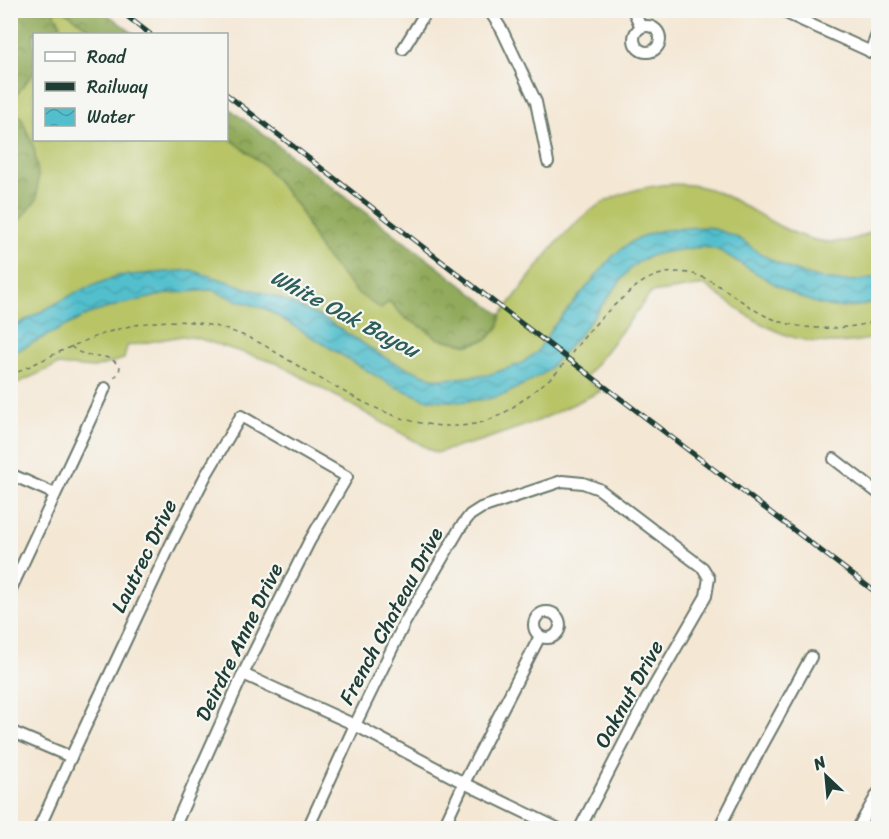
<svg xmlns="http://www.w3.org/2000/svg" width="889" height="839" font-family="Sriracha,sans-serif">
<defs>
<pattern id="forest-crowns" width="20" height="18" patternUnits="userSpaceOnUse" patternTransform="scale(1.5)"><rect width="20" height="18" fill="#92aa5b"/><path d="M2 6a3 3 0 1 1 6 0M12 15a3 3 0 1 1 6 0" fill="none" stroke="#778c4c"/></pattern>
<pattern id="water-waves" width="16" height="10" patternUnits="userSpaceOnUse" patternTransform="scale(1.5)"><rect width="16" height="10" fill="#53bfcd"/><path d="M0 5q4-4 8 0t8 0" fill="none" stroke="#449ca7"/></pattern>
</defs>
<rect width="100%" height="100%" fill="#f6f6f2"/>
<filter id="ink" filterUnits="userSpaceOnUse"><feTurbulence type="fractalNoise" baseFrequency=".0167" numOctaves="2"/><feDisplacementMap in="SourceGraphic" scale="12" xChannelSelector="R" yChannelSelector="G"/><feConvolveMatrix kernelMatrix="1 2 1 2 8 2 1 2 1" color-interpolation-filters="sRGB"/></filter>
<filter id="wash" filterUnits="userSpaceOnUse"><feTurbulence type="fractalNoise" baseFrequency=".008" numOctaves="4" result="noise"/><feDisplacementMap in="SourceGraphic" scale="24" xChannelSelector="R" yChannelSelector="G"/><feGaussianBlur stdDeviation="1.35" result="paint"/><feColorMatrix in="noise" values="0 0 0 0 0 0 0 0 0 0 0 0 0 0 0 0 0 1.4 0 .05"/><feComposite in="paint" operator="in"/></filter>
<g filter="url(#wash)">
<rect width="100%" height="100%" fill="#f4e7d4"/>
<g fill="#b8c466" stroke="#6c804d" stroke-width="1.5">
<path d="M56 11H65L96 34H54L60 24 54 13Z"/>
<path d="M34 72V140H226L227 136 265 166 298 207 321 251 388 300 405 318 424 328 437 338 469 345 488 339 499 326 501 315C527 282 554 240 586 214 620 187 680 175 720 193 773 218 819 266 878 228V337C802 356 764 329 705 285L651 293 585 378 601 391 538 421 483 440 436 453 279 364 197 338 182 336 127 346 124 359 94 368 57 365 11 386V227H15L21 117 11 110V101Z"/>
</g>
<g fill="url(#forest-crowns)" stroke="#587448" stroke-width="1.5">
<path d="M11 10 56 11 54 13 61 24 54 34H34V72L11 101Z"/>
<path d="M65 11H103L134 34H96Z"/>
<path d="M226 106 501 315 499 326 487 339 469 345 437 338 424 328 405 318 389 301 381 309 356 292 321 251 298 207 265 166 227 136Z"/>
<path d="M10 110 21 117 34 148 38 174 37 199 14 227H10Z"/>
</g>
<path fill="url(#water-waves)" stroke="#397e80" stroke-width="1.5" d="M708 227C720 231 733 234 743 241 748 244 753 249 758 252 794 275 837 289 878 276V300C828 322 785 290 743 265 734 260 724 252 715 249 702 245 687 249 674 251 656 253 642 257 629 270L580 334 546 372 506 394 488 399 458 402 425 399 391 385 266 309 236 300 212 290 171 293 118 305 89 314 11 354V328L77 292 117 276 191 270 279 298 325 319 390 361 432 378 445 379 488 375 520 364 537 352 552 328 612 257C644 227 667 229 708 227Z"/>
</g>
<g filter="url(#ink)">
<g fill="none" stroke-linecap="round" stroke-linejoin="round">
<defs>
<g id="street">
<path d="M489 10 502 30 536 102 548 162"/>
<path d="M633 10 641 27"/>
<path d="M783 10 790 15 878 55"/>
<circle cx="647" cy="39" r="13"/>
<path d="M403 49 427 10"/>
<path d="M870 52 878 32"/>
<path d="M834 459 878 493"/>
<path d="M10 474 55 494"/>
<path d="M10 591 105 388"/>
<circle cx="547" cy="625" r="13"/>
<path d="M243 674 355 725 464 783 557 828"/>
<path d="M10 731 71 757"/>
<path d="M39 828 71 757 170 546 206 475 241 416 347 477 309 542 243 674 174 828"/>
<path d="M308 828 355 725 405 622 460 528 470 515 481 508 562 481 583 483 599 489 703 568 709 578 706 596 646 700 580 828"/>
<path d="M443 828 464 783 540 636"/>
<path d="M719 828 746 775 811 657"/>
<path d="M858 828 878 793"/>
</g>
</defs>
<use href="#street" stroke="#6a786c" stroke-width="14"/>
<g stroke="#6a786c" stroke-width="1.5" stroke-dasharray="4.5 4.5" stroke-linecap="butt">
<path d="M71 346C85 362 107 349 120 367L119 372 112 381"/>
<path d="M10 376C95 334 162 297 256 341 265 345 273 351 282 356 298 366 315 376 332 385 367 405 405 425 446 426 487 427 504 415 534 391 542 385 550 379 557 372 566 362 573 351 581 341 592 327 604 314 618 302 630 291 642 280 658 275 704 262 727 296 764 315 799 332 841 331 878 321"/>
</g>
<use href="#street" stroke="#fff" stroke-width="10"/>
<defs>
<g id="rail">
<path d="M119 10 150 34"/>
<path d="M226 94 517 320 878 594"/>
</g>
</defs>
<use href="#rail" stroke="#1f3d34" stroke-width="5"/>
<use href="#rail" stroke="#f6f6f2" stroke-width="3" stroke-dasharray="9" stroke-linecap="butt"/>
</g>
</g>
<g text-anchor="middle" stroke-width="4.5" stroke-linejoin="round" paint-order="stroke">
<g font-size="21" fill="#1f3d34" stroke="#f6f6f2">
<text transform="translate(144 556) rotate(-64)" y="7">Lautrec Drive</text>
<text transform="translate(391 616) rotate(-62)" y="7">French Chateau Drive</text>
<text transform="translate(239 642) rotate(-64)" y="7">Deirdre Anne Drive</text>
<text transform="translate(629 694) rotate(-61)" y="7">Oaknut Drive</text>
</g>
<g font-size="22" font-style="italic" fill="#2c5e5a" stroke="#f6f6f2">
<text transform="translate(345 313) rotate(28)" y="8">White Oak Bayou</text>
</g>
</g>
<rect width="889" height="839" fill="none" stroke="#f6f6f2" stroke-width="36"/>
<rect x="33" y="33" width="195" height="108" fill="#f6f6f2" stroke="#a0aca6" stroke-width="1.5"/>
<rect x="45" y="52" width="30" height="9" fill="#ffffff" stroke="#a0aca6" stroke-width="1.5"/>
<text x="87" y="63" font-size="18" fill="#1f3d34">Road</text>
<rect x="45" y="82" width="30" height="9" fill="#1f3d34" stroke="#a0aca6" stroke-width="1.5"/>
<text x="87" y="93" font-size="18" fill="#1f3d34">Railway</text>
<rect x="45" y="108" width="30" height="18" fill="url(#water-waves)" stroke="#a0aca6" stroke-width="1.5"/>
<text x="87" y="123" font-size="18" fill="#1f3d34">Water</text>
<g transform="translate(826 776) rotate(334)" stroke="#f6f6f2" stroke-width="4.5" paint-order="stroke">
<path d="M0-4.5L10 22L0 15L-10 22Z" fill="#1f3d34"/>
<text y="-9" font-size="16" font-weight="bold" text-anchor="middle" fill="#1f3d34">N</text>
</g>
</svg>
